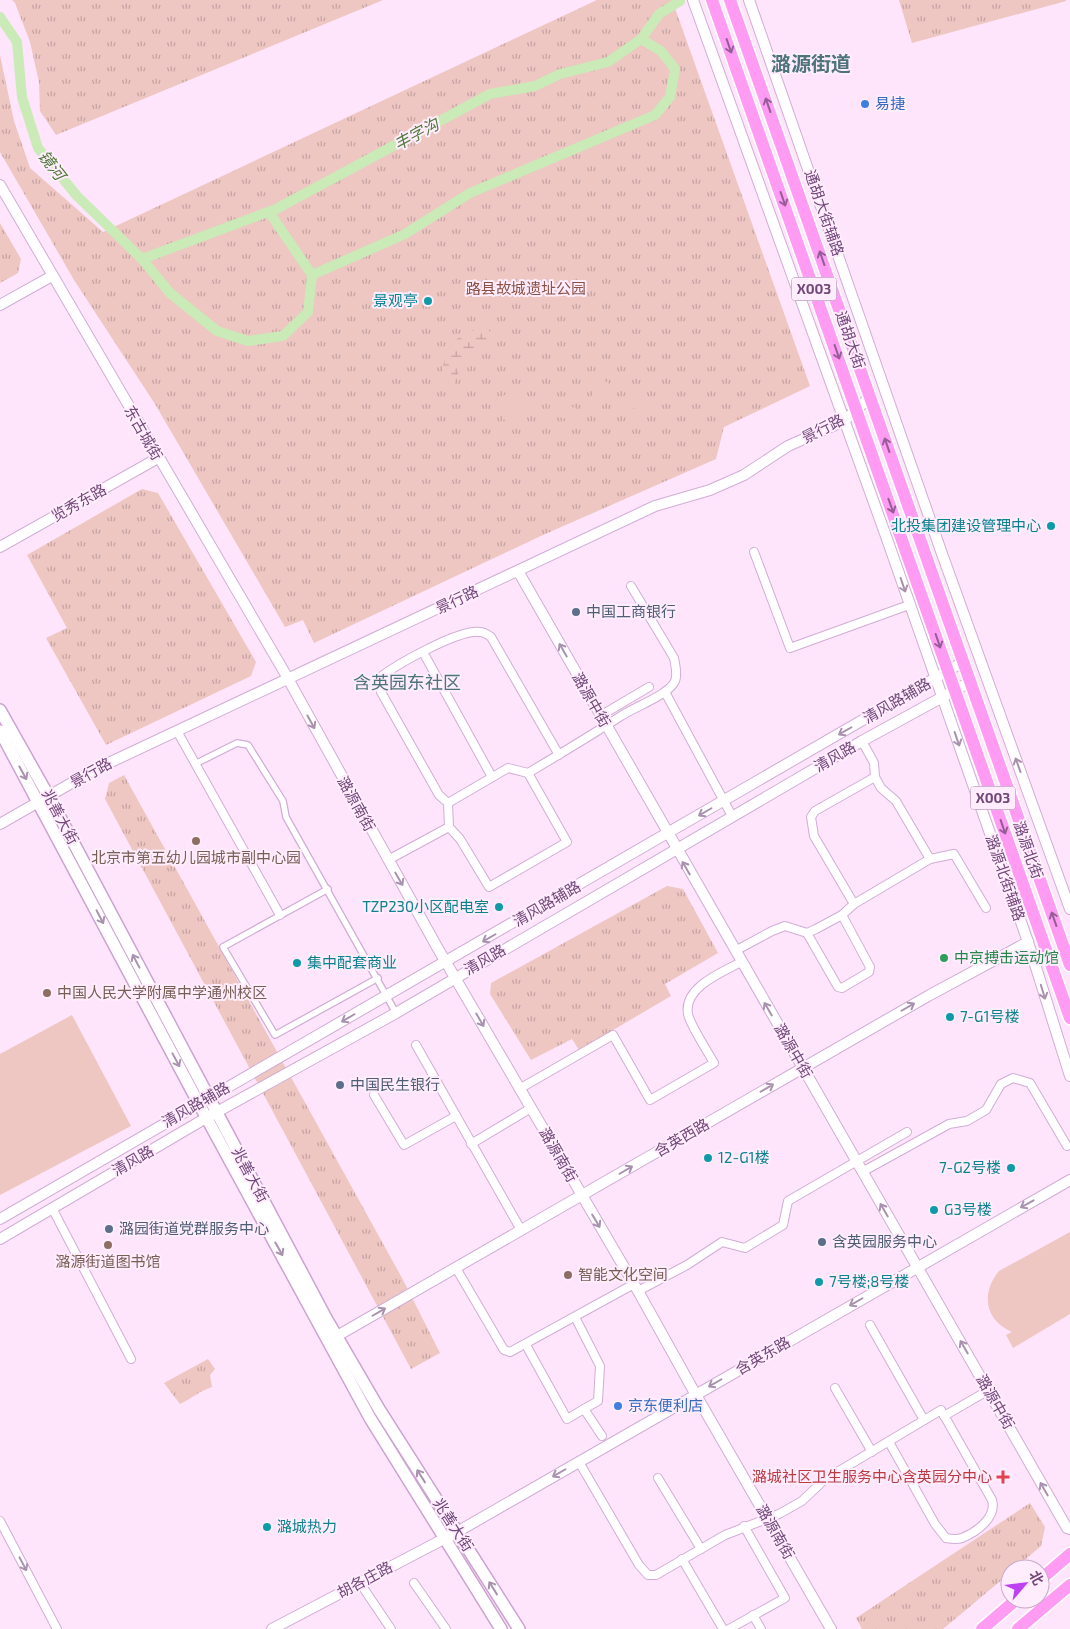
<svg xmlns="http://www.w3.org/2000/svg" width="1070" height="1629" font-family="'Exo 2','Noto Sans SC',sans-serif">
<defs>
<pattern id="grass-tufts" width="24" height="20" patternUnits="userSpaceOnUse" patternTransform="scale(1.25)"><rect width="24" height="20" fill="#eec6c2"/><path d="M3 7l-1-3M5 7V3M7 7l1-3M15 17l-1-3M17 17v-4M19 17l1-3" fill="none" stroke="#c5a3a3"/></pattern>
<pattern id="wetland-marsh" width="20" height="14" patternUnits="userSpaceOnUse" patternTransform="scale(1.25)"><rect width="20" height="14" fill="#eec6c2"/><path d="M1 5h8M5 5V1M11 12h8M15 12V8" fill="none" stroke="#c5a3a3"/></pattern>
</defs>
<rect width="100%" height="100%" fill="#fee5fc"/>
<g fill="url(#grass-tufts)">
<path d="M12 0H383L56 135 40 111 39 82 30 42 15 3Z"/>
<path d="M597 0H672L810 386 724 427 716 459 543 535 314 643 303 620 285 627 155 404 74 280 0 152V55L14 121 30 168 103 232Z"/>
<path d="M899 0H1066V1L912 43Z"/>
<path d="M0 223 21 259 18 273 0 283Z"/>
<path d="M142 489 158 493 256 662 251 676 106 745 46 638 67 628 27 555Z"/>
<path d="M124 775 402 1278 440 1353 411 1369 105 799 109 783Z"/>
<path d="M667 886 683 889 718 953 665 984 671 996 579 1050 572 1039 531 1060 490 994 491 983Z"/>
<path d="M208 1359 215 1369 210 1375 212 1387C197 1392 193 1398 180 1404L164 1383Z"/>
<path d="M1030 1503 1045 1527 1041 1546 1014 1569H1010V1573L943 1629H862L856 1618Z"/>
</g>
<path fill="url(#wetland-marsh)" d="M483 326 494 335C472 351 462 361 453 387L442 374C446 343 455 337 483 326Z"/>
<g fill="#eec6c2">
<path d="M602 379 614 387 599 411 587 403Z"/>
<path d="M513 390 524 411 504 420 494 401Z"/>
<path d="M631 391 655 402 647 415 625 404Z"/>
<path d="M551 402 576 408 574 421 548 414Z"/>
<path d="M72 1015 131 1126 0 1195V1054Z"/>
<path d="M1070 1232V1314L1013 1348 1006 1335 1012 1332C984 1320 981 1293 999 1271Z"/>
</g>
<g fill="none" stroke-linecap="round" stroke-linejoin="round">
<g stroke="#caeab7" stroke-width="10">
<path d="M0 17 17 42 22 97 38 148 77 196 142 259 170 293 217 331 248 341 283 336 308 312 312 275"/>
<path d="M269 212 312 275 405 234 470 193 655 115 670 97 675 69 661 51 641 39"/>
<path d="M142 259 276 209 490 94 535 86 560 74 608 62 641 39 659 14 680 1"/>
</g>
<defs>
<g id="pedestrian">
<path d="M195 764 237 743 248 745 283 801 286 817 396 1013"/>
<path d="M328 889 223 947 275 1035 378 978"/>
</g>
<g id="minor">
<path d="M754 552 790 648 909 605"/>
<path d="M423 652 492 777"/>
<path d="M665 692 732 816"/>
<path d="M600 716 649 687"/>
<path d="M177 731 280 915"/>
<path d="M862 741 874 763 875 777 881 788 896 801 930 859"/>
<path d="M448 803 439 795 381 692 378 679C395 665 459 629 480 632 484 632 488 635 491 637L559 755"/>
<path d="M449 827 460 839 489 887 567 842 528 773"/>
<path d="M388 860 449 827 448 803 508 768 528 773C560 754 590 736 621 716 634 707 669 695 675 681 678 674 675 664 674 658L631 586"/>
<path d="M854 904 814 836 811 817 815 811 875 777"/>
<path d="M807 933 838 987 842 988 869 972 870 967 842 915"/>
<path d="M735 951 772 931 785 926 807 933 816 929 842 915 854 904 930 859 954 854 986 908"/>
<path d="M416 1045 521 1230"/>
<path d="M519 1089 613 1035 650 1100 714 1063C708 1052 690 1025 688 1014 683 987 723 972 741 962"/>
<path d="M374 1095 404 1145 456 1116"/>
<path d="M471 1144 531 1108"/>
<path d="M862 1172 949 1124 967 1121 986 1110 1001 1084 1013 1078 1030 1083 1067 1146"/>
<path d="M52 1208 131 1359"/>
<path d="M456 1268 504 1350 510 1352 634 1284"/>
<path d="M638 1291 687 1265 722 1242 745 1248 783 1225 788 1201 907 1132"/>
<path d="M575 1317 600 1366 598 1401 584 1409 602 1436"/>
<path d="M870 1325 924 1420"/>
<path d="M526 1345 567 1419 584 1409"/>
<path d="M835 1388 872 1452"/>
<path d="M944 1416 989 1390"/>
<path d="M579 1462 639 1565 648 1575H656L725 1535 779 1514 802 1501 824 1480 941 1410 992 1500C997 1517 977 1532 962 1538 957 1540 951 1539 946 1538L935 1524 889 1442"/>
<path d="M658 1478 701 1549"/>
<path d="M0 1521 57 1629"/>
<path d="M682 1559 723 1629"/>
<path d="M360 1583 391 1629"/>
<path d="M414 1583 446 1629"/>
<path d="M753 1615 761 1629"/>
<path d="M729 1629 785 1598 744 1526"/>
</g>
<g id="tertiary">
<path d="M693 0 887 539 1028 942 1070 1076"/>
<path d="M749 0 941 551 1070 909"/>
<path d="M0 185 282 668 437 947 638 1291 696 1395 831 1629"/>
<path d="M0 305 52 276"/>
<path d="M0 547 158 458"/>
<path d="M518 571 1067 1528 1070 1529"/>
<path d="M0 824 96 769 655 506 710 490 744 475 788 446 844 421 871 396"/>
<path d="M0 1219 963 662"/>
<path d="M0 1239 206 1118 396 1013 862 741 970 682"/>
<path d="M337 1336 928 996 1028 942"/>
<path d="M272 1629 457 1532 1070 1180"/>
</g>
<g id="secondary">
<path d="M0 710 54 806 326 1318 379 1409 519 1629"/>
<path d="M0 731 199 1104 370 1418 501 1629"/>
</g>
<g id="primary">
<path d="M712 0 1070 1018"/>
<path d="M730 0 1070 965"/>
<path d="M1040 1580 1070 1554"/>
<path d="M982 1629 1017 1599"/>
<path d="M1018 1629 1070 1585"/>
</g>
</defs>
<use href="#pedestrian" stroke="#d1add4" stroke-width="8"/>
<use href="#minor" stroke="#d1add4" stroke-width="10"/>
<use href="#tertiary" stroke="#d1add4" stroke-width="12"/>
<use href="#secondary" stroke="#cda2d1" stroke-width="14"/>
<use href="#primary" stroke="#fff" stroke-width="15"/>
<use href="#pedestrian" stroke="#fff" stroke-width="5.5"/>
<use href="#minor" stroke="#fff" stroke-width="8"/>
<use href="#tertiary" stroke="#fff" stroke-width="10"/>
<use href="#secondary" stroke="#fff" stroke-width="11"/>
<use href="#primary" stroke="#ff9bf3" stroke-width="12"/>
</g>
<defs><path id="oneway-shaft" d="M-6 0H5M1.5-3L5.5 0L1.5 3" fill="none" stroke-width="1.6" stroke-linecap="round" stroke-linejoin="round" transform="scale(1.25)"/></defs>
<g stroke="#955c98">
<use href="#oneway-shaft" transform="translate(729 46) rotate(71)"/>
<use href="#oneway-shaft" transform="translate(768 105) rotate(-109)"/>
<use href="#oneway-shaft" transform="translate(783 199) rotate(71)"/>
<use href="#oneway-shaft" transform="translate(822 258) rotate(-109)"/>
<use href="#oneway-shaft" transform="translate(837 352) rotate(71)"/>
<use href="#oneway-shaft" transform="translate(887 445) rotate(-109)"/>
<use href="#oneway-shaft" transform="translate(891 506) rotate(70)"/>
<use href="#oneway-shaft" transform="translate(938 641) rotate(71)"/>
<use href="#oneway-shaft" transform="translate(1003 827) rotate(71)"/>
<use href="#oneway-shaft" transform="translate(1054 919) rotate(-109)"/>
</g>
<g stroke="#aa91af">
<use href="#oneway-shaft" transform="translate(903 585) rotate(71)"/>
<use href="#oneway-shaft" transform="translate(563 650) rotate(-120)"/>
<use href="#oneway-shaft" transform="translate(311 722) rotate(61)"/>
<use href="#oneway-shaft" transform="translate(845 731) rotate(150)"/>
<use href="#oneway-shaft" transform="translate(957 739) rotate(71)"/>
<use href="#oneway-shaft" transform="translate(1018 765) rotate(-110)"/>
<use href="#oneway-shaft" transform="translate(23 773) rotate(61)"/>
<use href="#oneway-shaft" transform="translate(705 812) rotate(150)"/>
<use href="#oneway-shaft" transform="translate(686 868) rotate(-120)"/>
<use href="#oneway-shaft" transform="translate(399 879) rotate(60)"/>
<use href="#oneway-shaft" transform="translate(100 917) rotate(62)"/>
<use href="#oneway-shaft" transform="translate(489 938) rotate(150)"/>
<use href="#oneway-shaft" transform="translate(136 961) rotate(-118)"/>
<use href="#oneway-shaft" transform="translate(1043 992) rotate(73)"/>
<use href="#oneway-shaft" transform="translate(908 1007) rotate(-30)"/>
<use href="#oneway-shaft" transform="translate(768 1009) rotate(-120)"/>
<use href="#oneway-shaft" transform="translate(348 1018) rotate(150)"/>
<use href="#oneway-shaft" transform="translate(480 1020) rotate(60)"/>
<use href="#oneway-shaft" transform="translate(176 1060) rotate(62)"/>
<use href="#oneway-shaft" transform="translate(767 1088) rotate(-30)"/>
<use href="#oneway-shaft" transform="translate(626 1170) rotate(-30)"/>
<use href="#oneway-shaft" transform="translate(1027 1204) rotate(151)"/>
<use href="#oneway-shaft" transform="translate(884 1210) rotate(-120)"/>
<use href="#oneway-shaft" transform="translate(596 1221) rotate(59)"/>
<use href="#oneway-shaft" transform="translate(279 1249) rotate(61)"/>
<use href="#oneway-shaft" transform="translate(856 1302) rotate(150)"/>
<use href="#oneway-shaft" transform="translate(379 1312) rotate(-30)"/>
<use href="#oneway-shaft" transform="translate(964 1347) rotate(-120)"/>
<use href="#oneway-shaft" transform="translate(715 1383) rotate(150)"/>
<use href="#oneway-shaft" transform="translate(559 1473) rotate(150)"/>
<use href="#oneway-shaft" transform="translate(421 1476) rotate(-122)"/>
<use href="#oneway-shaft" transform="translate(1044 1489) rotate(-120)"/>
<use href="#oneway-shaft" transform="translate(23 1564) rotate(62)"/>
<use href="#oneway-shaft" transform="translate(493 1588) rotate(-122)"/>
</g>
<g fill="#3f7fe0" stroke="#ffedfd" stroke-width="2">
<circle cx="865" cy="104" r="5"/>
<circle cx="618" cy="1406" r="5"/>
</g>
<g fill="#0f9aa8" stroke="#ffedfd" stroke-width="2">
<circle cx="428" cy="301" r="5"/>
<circle cx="1051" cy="526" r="5"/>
<circle cx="499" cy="907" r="5"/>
<circle cx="297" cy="963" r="5"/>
<circle cx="950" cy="1017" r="5"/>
<circle cx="708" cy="1158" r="5"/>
<circle cx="1011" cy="1168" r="5"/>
<circle cx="934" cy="1210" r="5"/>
<circle cx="819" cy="1282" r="5"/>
<circle cx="267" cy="1527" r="5"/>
</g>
<g fill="#5c6f8a" stroke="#ffedfd" stroke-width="2">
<circle cx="576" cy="612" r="5"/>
<circle cx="340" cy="1085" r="5"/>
<circle cx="109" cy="1229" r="5"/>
<circle cx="822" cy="1242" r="5"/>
</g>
<g fill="#8d6e63" stroke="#ffedfd" stroke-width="2">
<circle cx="196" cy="841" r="5"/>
<circle cx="47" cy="993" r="5"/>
<circle cx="108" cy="1245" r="5"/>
<circle cx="568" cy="1275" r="5"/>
</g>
<circle fill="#2e9e5b" stroke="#ffedfd" stroke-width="2" cx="944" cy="958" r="5"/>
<path fill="#e0444e" stroke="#ffedfd" stroke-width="2" d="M1000.5 1469.5h5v5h5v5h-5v5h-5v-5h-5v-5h5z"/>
<g text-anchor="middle" stroke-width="4" stroke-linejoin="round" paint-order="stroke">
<g fill="#ffedfd" stroke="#9c79a1" stroke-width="1">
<rect x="791.5" y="277.5" width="45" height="23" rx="4"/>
<rect x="970.5" y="786.5" width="45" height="23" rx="4"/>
</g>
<g font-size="14" font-weight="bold" fill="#72477a">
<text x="814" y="294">X003</text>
<text x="993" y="803">X003</text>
</g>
<g font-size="15" fill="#366cbe" stroke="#ffedfd" text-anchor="start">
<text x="875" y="109">易捷</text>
<text x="628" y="1411">京东便利店</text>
</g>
<g font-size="15" fill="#72477a" stroke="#ffedfd">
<text transform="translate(824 213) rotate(71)" y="5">通胡大街辅路</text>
<text transform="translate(850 340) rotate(71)" y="5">通胡大街</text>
<text transform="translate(823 429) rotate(-27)" y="5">景行路</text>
<text transform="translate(143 433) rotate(60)" y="5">东古城街</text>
<text transform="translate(79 503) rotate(-29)" y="5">览秀东路</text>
<text transform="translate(457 600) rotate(-25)" y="5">景行路</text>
<text transform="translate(591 700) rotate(60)" y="5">潞源中街</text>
<text transform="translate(897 701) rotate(-30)" y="5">清风路辅路</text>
<text transform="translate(835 757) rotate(-30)" y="5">清风路</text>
<text transform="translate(91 773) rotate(-29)" y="5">景行路</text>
<text transform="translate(356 804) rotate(61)" y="5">潞源南街</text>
<text transform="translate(60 817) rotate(62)" y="5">兆善大街</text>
<text transform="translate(1028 850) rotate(71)" y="5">潞源北街</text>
<text transform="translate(1005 878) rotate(71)" y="5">潞源北街辅路</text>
<text transform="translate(547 904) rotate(-30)" y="5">清风路辅路</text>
<text transform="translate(485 960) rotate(-30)" y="5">清风路</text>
<text transform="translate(793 1051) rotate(60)" y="5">潞源中街</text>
<text transform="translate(196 1105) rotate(-30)" y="5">清风路辅路</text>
<text transform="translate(682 1138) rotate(-30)" y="5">含英西路</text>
<text transform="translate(558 1155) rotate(60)" y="5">潞源南街</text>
<text transform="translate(133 1161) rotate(-30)" y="5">清风路</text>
<text transform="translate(250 1175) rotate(62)" y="5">兆善大街</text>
<text transform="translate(763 1356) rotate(-30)" y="5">含英东路</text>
<text transform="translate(995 1402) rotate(60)" y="5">潞源中街</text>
<text transform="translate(453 1525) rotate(57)" y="5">兆善大街</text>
<text transform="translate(775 1532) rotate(60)" y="5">潞源南街</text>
<text transform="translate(365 1580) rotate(-28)" y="5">胡各庄路</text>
</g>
<g font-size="15" fill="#8d5143" stroke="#ffedfd">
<text x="526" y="294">路县故城遗址公园</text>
</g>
<g font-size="15" fill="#0d838f" stroke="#ffedfd" text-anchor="start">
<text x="418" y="306" text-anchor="end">景观亭</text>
<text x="1041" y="531" text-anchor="end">北投集团建设管理中心</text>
<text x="489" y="912" text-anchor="end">TZP230小区配电室</text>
<text x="307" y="968">集中配套商业</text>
<text x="960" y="1022">7-G1号楼</text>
<text x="718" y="1163">12-G1楼</text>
<text x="1001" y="1173" text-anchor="end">7-G2号楼</text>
<text x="944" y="1215">G3号楼</text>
<text x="829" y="1287">7号楼;8号楼</text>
<text x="277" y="1532">潞城热力</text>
</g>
<g font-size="15" fill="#4e5e75" stroke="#ffedfd" text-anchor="start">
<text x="586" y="617">中国工商银行</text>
<text x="350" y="1090">中国民生银行</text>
<text x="119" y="1234">潞园街道党群服务中心</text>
<text x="832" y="1247">含英园服务中心</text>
</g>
<g font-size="15" fill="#785e54" stroke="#ffedfd">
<text x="196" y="863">北京市第五幼儿园城市副中心园</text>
<text x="57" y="998" text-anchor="start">中国人民大学附属中学通州校区</text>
<text x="108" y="1267">潞源街道图书馆</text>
<text x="578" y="1280" text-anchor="start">智能文化空间</text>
</g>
<g font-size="15" fill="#27864d" stroke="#ffedfd" text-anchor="start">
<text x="954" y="963">中京搏击运动馆</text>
</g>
<g font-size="15" fill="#be3a42" stroke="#ffedfd" text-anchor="end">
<text x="992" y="1482">潞城社区卫生服务中心含英园分中心</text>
</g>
<g font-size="16" font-style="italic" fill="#4d7937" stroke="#ffedfd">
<text transform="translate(416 134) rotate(-28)" y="6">丰字沟</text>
<text transform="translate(52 165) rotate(52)" y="6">镜河</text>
</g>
<g font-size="18" fill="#4e747b" stroke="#ffedfd">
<text x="407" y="689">含英园东社区</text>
</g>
<g font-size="20" font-weight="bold" fill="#4e747b" stroke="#ffedfd">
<text x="811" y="71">潞源街道</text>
</g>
</g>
<g transform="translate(1025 1584) rotate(62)"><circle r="24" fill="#ffedfd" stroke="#c7abc9"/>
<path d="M0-4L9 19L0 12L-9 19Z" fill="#bf40f3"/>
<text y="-8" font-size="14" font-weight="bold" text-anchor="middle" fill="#72477a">北</text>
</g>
</svg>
